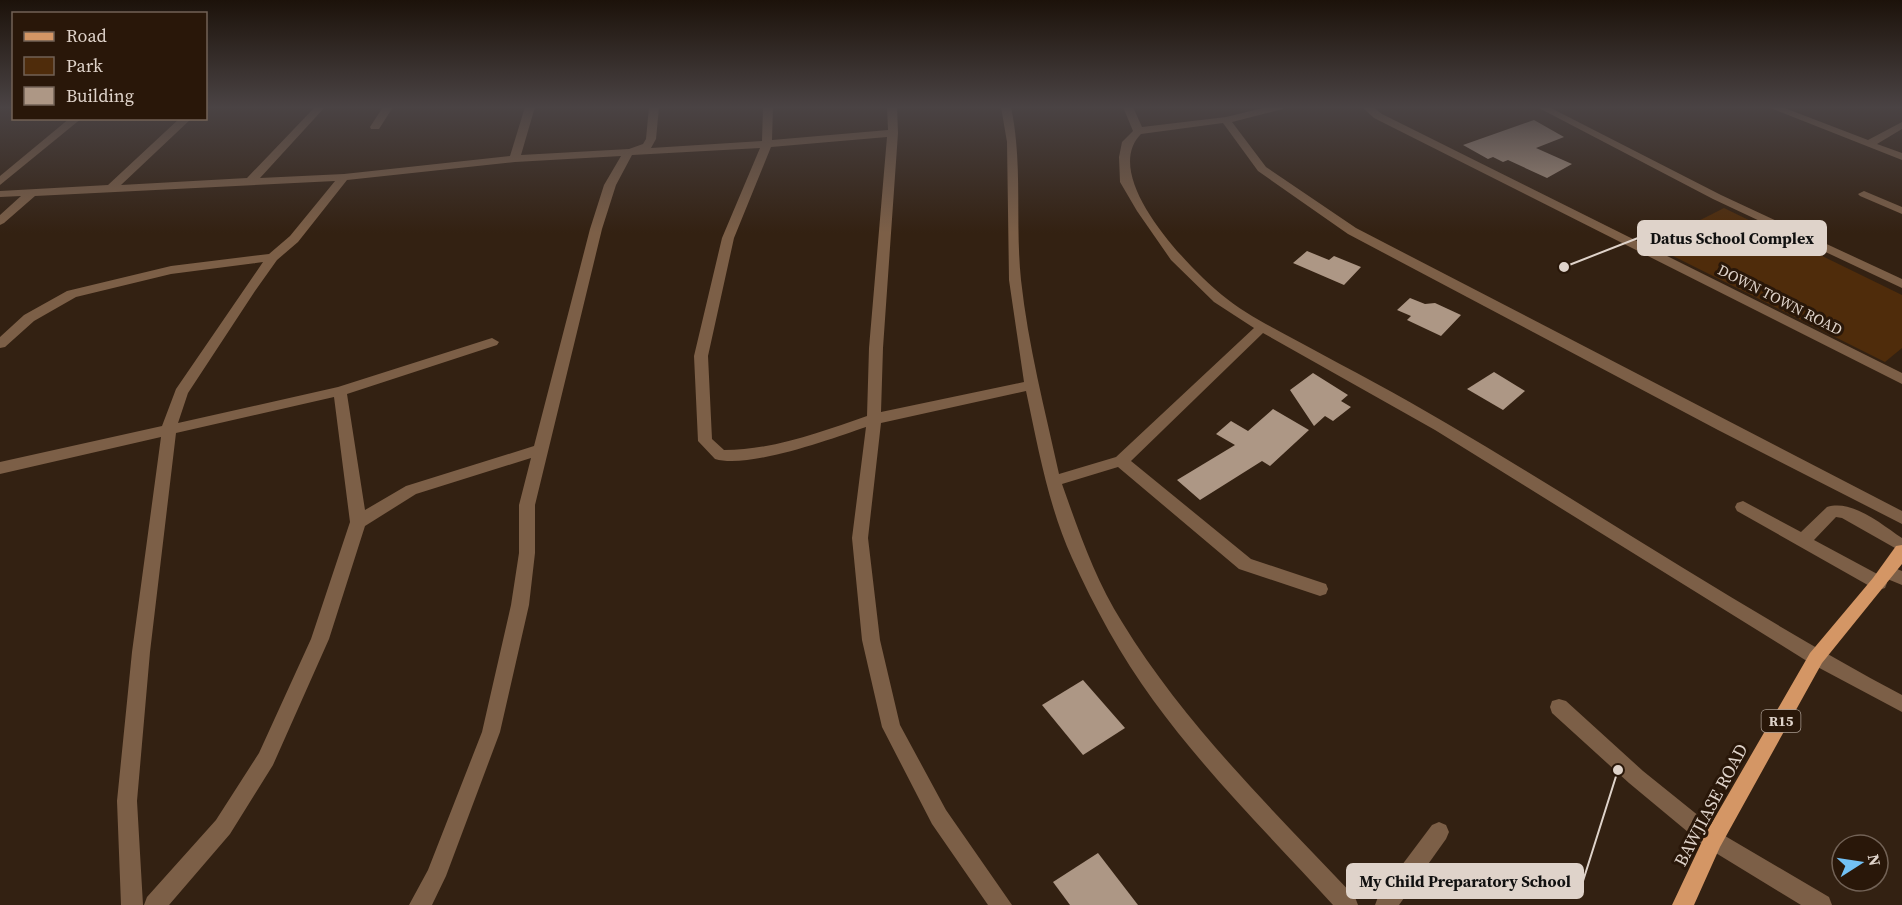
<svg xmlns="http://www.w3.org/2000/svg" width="1902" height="905" font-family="'Source Serif 4',serif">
<rect width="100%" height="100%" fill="#332112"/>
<path fill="#4f2c0b" d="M1724 208 1902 295V348L1885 362 1651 245Z"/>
<g fill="#ad9785">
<path d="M1534 120 1564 137 1536 148 1572 164 1547 178 1508 160 1503 162 1493 157 1488 159 1463 145Z"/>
<path d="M1307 251 1329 260 1334 256 1361 267 1344 285 1293 263Z"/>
<path d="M1410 298 1425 304 1435 303 1461 315 1441 336 1407 320 1411 316 1397 310Z"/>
<path d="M1494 372 1525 391 1503 410 1467 389Z"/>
<path d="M1313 373 1348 395 1341 401 1351 407 1333 421 1325 416 1314 426 1290 390Z"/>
<path d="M1273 409 1309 430 1270 466 1262 461 1200 500 1177 480 1235 445 1216 434 1231 421 1248 431Z"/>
<path d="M1083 680 1125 728 1083 755 1042 705Z"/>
<path d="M1098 853 1138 905H1070L1053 882Z"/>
</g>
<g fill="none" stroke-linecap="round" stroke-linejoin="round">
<g fill="#7c5f47" fill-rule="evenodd">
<path d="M315 107H325L260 178 344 174 510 156 525 107H535L521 155 629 149 643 144 646 139 649 107H659L656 139 651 148 762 141 763 107H773L772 140 888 130 887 107H897L898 133 883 348 881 412 1024 382 1009 280 1007 142 1001 107H1011C1023 164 1015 222 1021 280 1028 345 1045 410 1059 474L1116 457 1254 328 1214 302 1171 260 1137 211 1120 182 1119 157 1122 142 1133 131 1123 107H1133L1142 127 1226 117 1267 107H1284L1283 109 1232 122 1266 167 1356 228 1902 511V524L1718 430 1348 234 1258 171 1223 123 1141 134C1099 176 1189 268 1222 295 1246 315 1276 329 1303 344 1351 370 1399 395 1446 423 1599 513 1746 612 1902 695V712L1810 663 1435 430 1263 333 1131 461 1251 559 1326 584 1328 589 1326 594 1320 596 1239 569 1118 467 1062 484C1079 532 1095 579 1122 622 1185 725 1273 810 1355 897L1358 905H1333C1272 838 1206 773 1153 700 1121 656 1094 607 1072 558 1048 505 1038 447 1026 391L881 423 868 538 880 640 900 725 946 810 1012 905H988L932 824 882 727 862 640 852 538 866 427C831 439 749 469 715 459L698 441 694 356 722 238 760 148 632 155 616 185 602 229 535 505V553L529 605 500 732 446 876 432 905H409L428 870 482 732 511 605 519 553V505L531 458 416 494 365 526 329 639 273 765 230 834 169 905H144L147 897 216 820 259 753 311 639 350 522 334 397 176 433 150 652 137 801 143 905H121L117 801 132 652 161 437 0 474V462L162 426 176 389 263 262 171 274 76 297 34 321 5 347 0 348V337L24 315 67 291 171 266 269 254 290 236 335 181 35 196 4 223 0 225V215L21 196 0 197V191L108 185 180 118H192L121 185 247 178ZM887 137 869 348 867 416C821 432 773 450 724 450L712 439 708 356 734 238 771 147ZM621 156 604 185 590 229 534 446 406 486 365 510 347 394 497 345 499 342 492 338 338 387 178 423 188 393 255 291 277 260 298 242 347 180 515 162Z"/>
<path d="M383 107H393L379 129H371L370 127Z"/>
<path d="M1362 107H1373L1382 114 1902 373V384L1374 118Z"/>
<path d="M1537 107H1549L1721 195 1902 279V288L1713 199Z"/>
<path d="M1768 107H1782L1868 140 1902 122V129L1877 144 1902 153V160Z"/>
<path d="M70 118H82L0 185V176Z"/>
<path d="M1864 191 1902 207V214L1860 196 1858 194Z"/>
<path d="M1743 501 1801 532 1827 507C1853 499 1882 525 1902 538V552L1842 518 1836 517 1814 540 1881 576 1879 572 1881 567 1887 565 1902 571V585L1885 578 1887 583 1885 588 1879 590 1873 588 1737 511 1735 507 1737 503Z"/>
<path d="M1559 699 1566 701 1643 771 1720 833 1829 897 1832 905H1801L1706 847 1629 783 1552 713 1550 707 1552 701Z"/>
<path d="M1439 822 1446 825 1449 832 1446 839 1399 905H1375L1378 897 1432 825Z"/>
</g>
<path fill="#d49665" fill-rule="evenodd" d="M1902 545V564L1822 663 1720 847 1694 905H1672L1706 833 1810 653 1873 578 1896 546Z"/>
</g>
<linearGradient id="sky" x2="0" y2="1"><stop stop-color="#1c120a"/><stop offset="0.46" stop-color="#4a4344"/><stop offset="1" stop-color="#4a4344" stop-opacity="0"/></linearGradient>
<rect width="1902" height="233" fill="url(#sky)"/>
<g text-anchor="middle" stroke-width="6" stroke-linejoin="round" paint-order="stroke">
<rect fill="#291709" stroke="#a89b90" stroke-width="1.5" x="1761.5" y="710" width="39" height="22" rx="4.5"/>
<g font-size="14" font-weight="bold" fill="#dfd3ca">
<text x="1781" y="726">R15</text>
</g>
<g font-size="15" fill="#dfd3ca" stroke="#291709">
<text transform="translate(1780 300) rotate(27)" y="5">DOWN TOWN ROAD</text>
</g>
<g font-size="18" fill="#dfd3ca" stroke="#291709">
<text transform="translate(1711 805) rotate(-62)" y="6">BAWJIASE ROAD</text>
</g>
</g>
<path fill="none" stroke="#dfd3ca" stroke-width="2" d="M1564 267L1638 238M1618 770L1583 881"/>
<g fill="#dfd3ca" stroke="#291709" stroke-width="2">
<circle cx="1564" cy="267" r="6"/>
<circle cx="1618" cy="770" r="6"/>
</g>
<g fill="#dfd3ca" stroke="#dfd3ca" stroke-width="2">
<rect x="1638" y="221" width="188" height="34" rx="6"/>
<rect x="1347" y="864" width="236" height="34" rx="6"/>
</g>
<g font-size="16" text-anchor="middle" font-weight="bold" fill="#111">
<text x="1732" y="244">Datus School Complex</text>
<text x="1465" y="887">My Child Preparatory School</text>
</g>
<rect x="12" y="12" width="195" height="108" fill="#291709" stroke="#726256" stroke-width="1.5"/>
<rect x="24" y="32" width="30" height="9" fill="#d49665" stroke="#726256" stroke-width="1.5"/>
<text x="66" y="42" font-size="18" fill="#dfd3ca">Road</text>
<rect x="24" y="57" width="30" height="18" fill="#4f2c0b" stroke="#726256" stroke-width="1.5"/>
<text x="66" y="72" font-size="18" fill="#dfd3ca">Park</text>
<rect x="24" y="87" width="30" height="18" fill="#ad9785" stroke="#726256" stroke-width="1.5"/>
<text x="66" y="102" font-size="18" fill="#dfd3ca">Building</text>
<g transform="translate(1860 863) rotate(78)"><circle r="28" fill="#291709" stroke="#726256" stroke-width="1.5"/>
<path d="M0-4.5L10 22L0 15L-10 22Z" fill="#72c1f5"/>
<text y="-9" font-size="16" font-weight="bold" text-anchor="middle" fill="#dfd3ca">N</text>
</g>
</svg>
